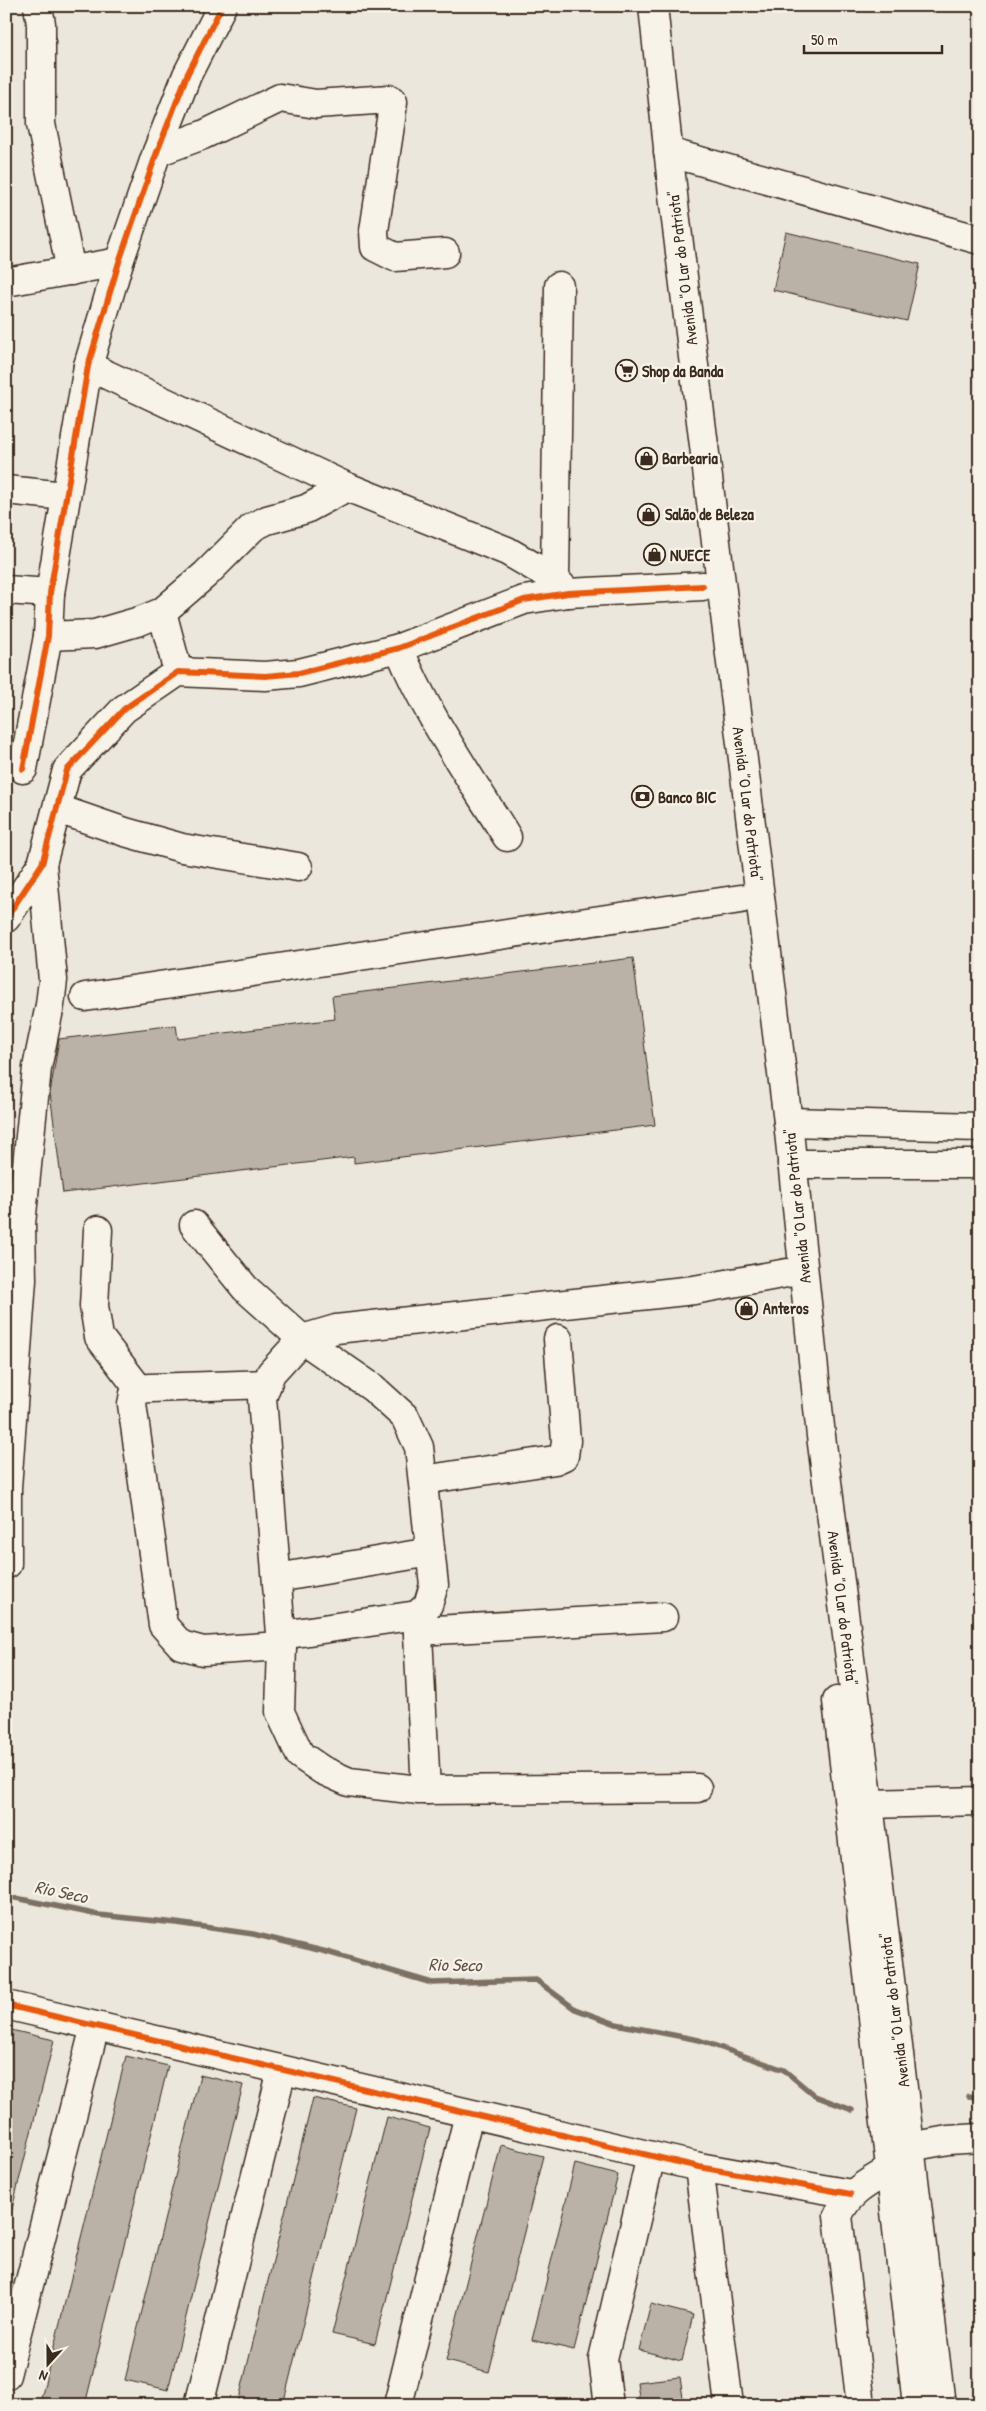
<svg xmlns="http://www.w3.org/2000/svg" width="986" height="2411" font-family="'Patrick Hand',sans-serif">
<rect width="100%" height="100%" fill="#ece7dc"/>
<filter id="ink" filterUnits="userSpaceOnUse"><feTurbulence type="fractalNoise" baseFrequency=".02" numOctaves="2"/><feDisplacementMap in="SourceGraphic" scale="10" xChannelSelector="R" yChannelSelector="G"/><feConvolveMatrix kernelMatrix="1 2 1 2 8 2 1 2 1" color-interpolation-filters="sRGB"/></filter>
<g filter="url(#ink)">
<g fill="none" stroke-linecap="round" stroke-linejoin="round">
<g stroke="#7c7064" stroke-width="5.5">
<path d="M6 1896 99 1915 176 1923 253 1934 327 1952 432 1983 536 1980 575 2009 616 2024 699 2040 784 2070 815 2096 852 2110"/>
<path d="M969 2096 980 2098"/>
</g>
</g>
<g fill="#bab2a7" stroke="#3b2a1e">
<path d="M786 232 920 264 907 321 773 290Z"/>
<path d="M633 958 655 1125 354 1163V1157L63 1193 50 1093 59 1039 176 1025 178 1039 335 1019 332 996Z"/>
<path d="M11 2030 54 2040 11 2213 6 2212V2051Z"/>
<path d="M126 2056 168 2066 85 2405H49L40 2403Z"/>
<path d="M200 2075 243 2085 168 2390 125 2380Z"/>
<path d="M313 2098 356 2108 283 2405H246L238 2403Z"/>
<path d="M387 2117 430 2128 375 2344 332 2334Z"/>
<path d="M501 2145 543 2156 489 2372 446 2361Z"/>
<path d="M575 2164 618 2175 574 2350 532 2340Z"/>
<path d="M651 2304 693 2315 682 2361 639 2350Z"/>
<path d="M680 2377 684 2405H640L637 2382Z"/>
</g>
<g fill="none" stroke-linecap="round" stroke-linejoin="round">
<defs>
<g id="minor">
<path d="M38 6 41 24V124L71 271"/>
<path d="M157 152 203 135 280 98 316 104 390 99 393 102 391 119 374 231 375 247 395 257 445 253"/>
<path d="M668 152 980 240"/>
<path d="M6 282 119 262"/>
<path d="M88 366 347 487 507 551 555 579 568 593"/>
<path d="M6 490 65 496"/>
<path d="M555 579 559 286"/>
<path d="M6 590 50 593"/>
<path d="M162 612 178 672"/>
<path d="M48 636 95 634 140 621 162 612 206 574 253 527 267 520 306 509 347 487"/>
<path d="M399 648C426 715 469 775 507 837"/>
<path d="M23 769 48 636 50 593 88 366 119 262 157 152 187 75 222 6"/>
<path d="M58 809 125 832 182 848 298 867"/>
<path d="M6 918 42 864 67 770 124 709 178 672 265 676 299 673 399 648 524 600 568 593 703 586"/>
<path d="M85 997 741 899"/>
<path d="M788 1122 980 1127"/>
<path d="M792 1164H980"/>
<path d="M194 1225 245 1288 302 1339 373 1388 405 1417 419 1447 434 1585 428 1605 417 1615 282 1635"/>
<path d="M98 1230 94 1306 99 1337 139 1389"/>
<path d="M267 1384 150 1388 139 1389 134 1394 132 1404 163 1625 181 1645 203 1651 282 1646"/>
<path d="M423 1480 555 1460 564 1456 566 1441 558 1339"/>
<path d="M7 1564V1488L22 1280 21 1224 37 1068 50 1005 53 980 42 864"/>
<path d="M277 1578 430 1552"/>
<path d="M417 1615 426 1790"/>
<path d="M418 1631 663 1617"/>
<path d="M697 1788 419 1790 349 1782 322 1770 300 1755 280 1712 282 1646 262 1398 271 1373 302 1339 336 1329 694 1290 787 1273"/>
<path d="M869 1804 980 1801"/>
<path d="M6 2005 699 2167 851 2194"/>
<path d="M910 2147 948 2140 980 2138"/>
<path d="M699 2167 729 2405"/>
<path d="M6 2375 95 2026"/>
<path d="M199 2405 282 2070"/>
<path d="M398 2405 469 2114"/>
<path d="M609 2405 603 2359 651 2156"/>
<path d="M861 2405 838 2216C848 2192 868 2183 889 2170"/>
</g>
<g id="major">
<path d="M653 6 674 204 788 1122 821 1436 869 1804 941 2405"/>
<path d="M837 1701 917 2405"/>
</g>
</defs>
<use href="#minor" stroke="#3b2a1e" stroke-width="31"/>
<use href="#major" stroke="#3b2a1e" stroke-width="31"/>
<use href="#minor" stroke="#f7f3e8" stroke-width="28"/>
<use href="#major" stroke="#f7f3e8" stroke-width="28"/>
<defs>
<g id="cycleway">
<path d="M23 769 48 636 50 593 88 366 119 262 157 152 187 75 222 6"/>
<path d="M6 918 42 864 67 770 124 709 178 672 265 676 299 673 399 648 524 600 568 593 703 586"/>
<path d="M6 2005 699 2167 851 2194"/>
</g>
</defs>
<use href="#cycleway" stroke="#f7f3e8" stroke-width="9"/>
<use href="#cycleway" stroke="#e8590c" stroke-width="6"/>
</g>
</g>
<defs>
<symbol id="supermarket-ring" viewBox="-11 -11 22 22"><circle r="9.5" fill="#f7f3e8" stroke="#3b2a1e" stroke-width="1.5"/><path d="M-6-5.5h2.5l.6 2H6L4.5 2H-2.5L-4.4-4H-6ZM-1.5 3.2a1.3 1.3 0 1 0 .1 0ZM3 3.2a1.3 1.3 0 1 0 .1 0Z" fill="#3b2a1e"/></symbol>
<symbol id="shop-ring" viewBox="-11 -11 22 22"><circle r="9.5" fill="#f7f3e8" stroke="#3b2a1e" stroke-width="1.5"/><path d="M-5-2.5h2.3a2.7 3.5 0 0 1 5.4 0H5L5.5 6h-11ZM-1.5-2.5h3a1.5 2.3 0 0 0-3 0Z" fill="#3b2a1e"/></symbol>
<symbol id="bank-ring" viewBox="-11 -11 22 22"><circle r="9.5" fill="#f7f3e8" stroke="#3b2a1e" stroke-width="1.5"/><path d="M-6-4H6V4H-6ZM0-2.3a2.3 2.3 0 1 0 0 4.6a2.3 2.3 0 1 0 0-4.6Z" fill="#3b2a1e"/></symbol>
</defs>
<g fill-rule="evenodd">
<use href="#supermarket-ring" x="614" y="358" width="25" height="25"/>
<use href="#shop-ring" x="634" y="446" width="25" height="25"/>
<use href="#shop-ring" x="636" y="502" width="25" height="25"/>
<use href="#shop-ring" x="642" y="542" width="25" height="25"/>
<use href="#bank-ring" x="630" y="784" width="25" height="25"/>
<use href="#shop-ring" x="734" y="1296" width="25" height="25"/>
</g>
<g text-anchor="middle" stroke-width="4.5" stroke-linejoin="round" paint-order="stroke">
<g font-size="16" fill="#3b2a1e" stroke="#f7f3e8">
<text transform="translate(682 268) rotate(-97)" y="6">Avenida "O Lar do Patriota"</text>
<text transform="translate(748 804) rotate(83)" y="6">Avenida "O Lar do Patriota"</text>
<text transform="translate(797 1206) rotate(-96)" y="6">Avenida "O Lar do Patriota"</text>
<text transform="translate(843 1608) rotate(83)" y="6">Avenida "O Lar do Patriota"</text>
<text transform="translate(894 2010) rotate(-97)" y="6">Avenida "O Lar do Patriota"</text>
</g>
<g font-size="16" font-weight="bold" fill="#3b2a1e" stroke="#f7f3e8" text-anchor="start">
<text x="642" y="377">Shop da Banda</text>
<text x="662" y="464">Barbearia</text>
<text x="665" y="520">Salão de Beleza</text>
<text x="670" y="561">NUECE</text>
<text x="658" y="803">Banco BIC</text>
<text x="763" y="1314">Anteros</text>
</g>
<g font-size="18" font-style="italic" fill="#615347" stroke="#f7f3e8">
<text transform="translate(61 1892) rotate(12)" y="6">Rio Seco</text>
<text transform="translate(455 1965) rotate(1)" y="6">Rio Seco</text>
</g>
</g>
<rect width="986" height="2411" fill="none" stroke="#f7f3e8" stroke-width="25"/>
<rect x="12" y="12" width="961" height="2386" fill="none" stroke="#3b2a1e" stroke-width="2" filter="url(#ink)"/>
<g transform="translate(48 2364) rotate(201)" stroke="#f7f3e8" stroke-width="4" paint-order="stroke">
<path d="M0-4L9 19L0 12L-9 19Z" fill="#3b2a1e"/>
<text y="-8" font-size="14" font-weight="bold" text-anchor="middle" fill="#3b2a1e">N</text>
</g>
<path d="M804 45v8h138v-8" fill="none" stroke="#3b2a1e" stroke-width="2.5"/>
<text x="811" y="45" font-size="15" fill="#3b2a1e" stroke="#f7f3e8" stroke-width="4" paint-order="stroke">50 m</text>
</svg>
